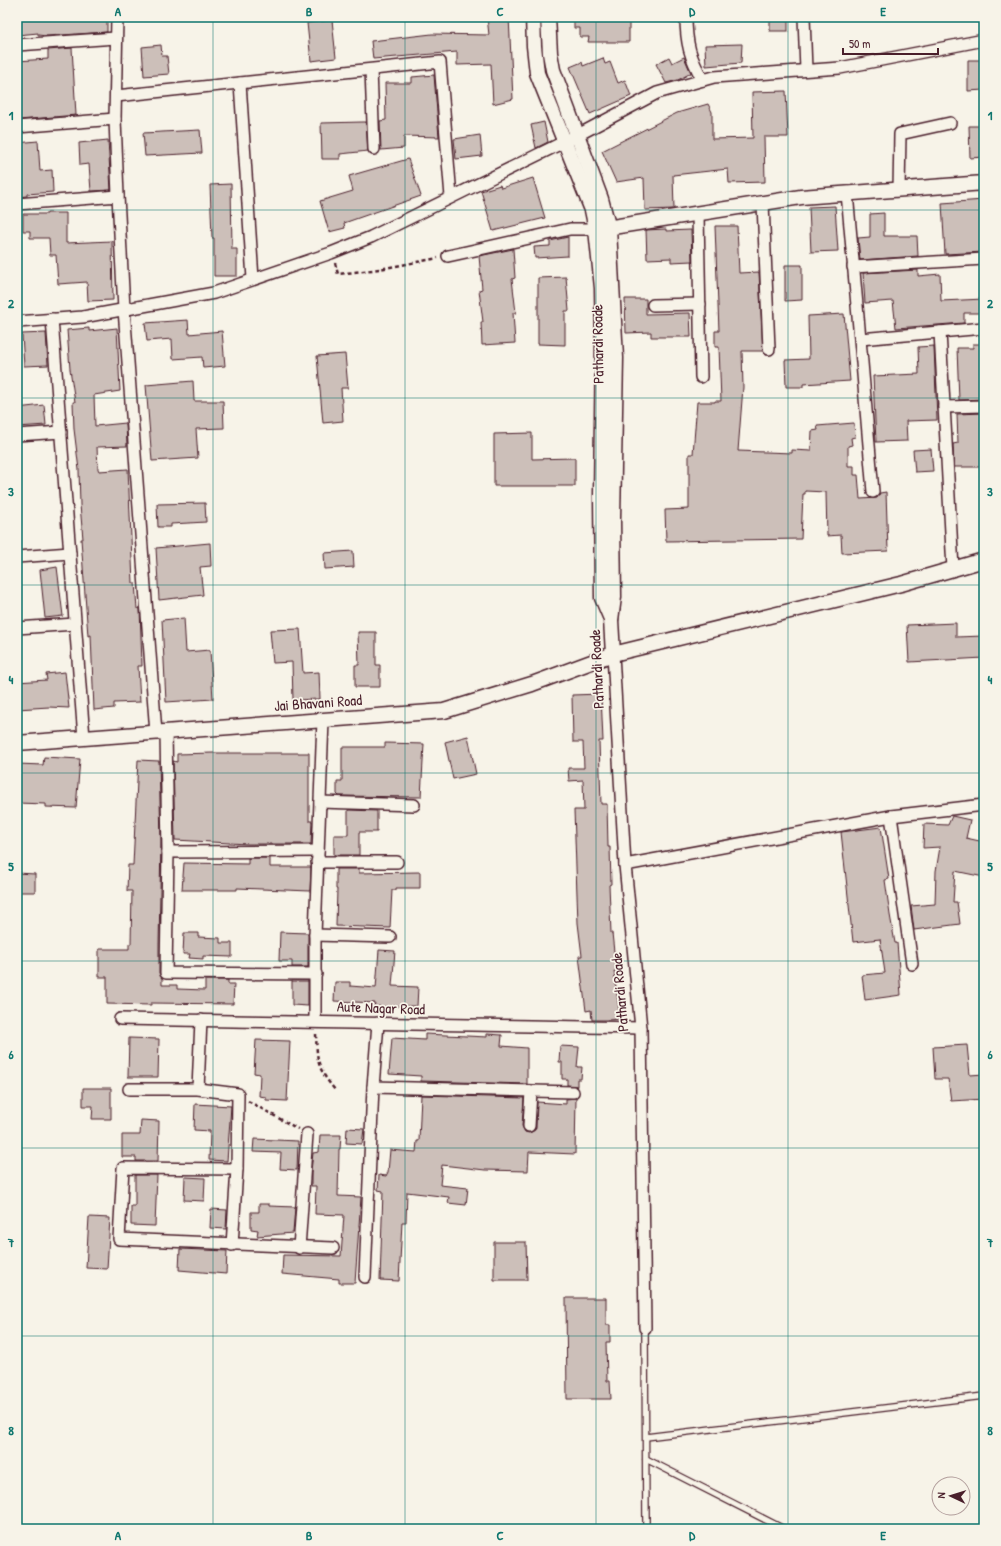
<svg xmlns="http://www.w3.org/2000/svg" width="1001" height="1546" font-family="'Patrick Hand',sans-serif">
<rect width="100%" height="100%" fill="#f7f3e8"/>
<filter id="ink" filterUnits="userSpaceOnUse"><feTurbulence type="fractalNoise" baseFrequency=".025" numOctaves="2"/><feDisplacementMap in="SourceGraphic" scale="8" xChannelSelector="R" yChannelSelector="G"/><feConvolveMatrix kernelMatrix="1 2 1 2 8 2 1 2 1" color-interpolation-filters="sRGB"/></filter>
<g filter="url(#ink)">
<g fill="#ccbfb9" stroke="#4a1f2b">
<path d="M17 17H107V32L47 36 38 35V33L17 35Z"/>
<path d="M487 17H509L513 99 493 104 491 64 457 65V52L373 59 371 41 432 34 489 35Z"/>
<path d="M574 17H629V42H588L589 37H580V28H574Z"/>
<rect x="770" y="17" width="18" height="14"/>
<path d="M332 20 336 58 311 61 307 23Z"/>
<path d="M742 44 741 63 706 66 705 45Z"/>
<path d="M161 45 162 56H167L169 74 144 76 142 47Z"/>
<path d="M72 48 76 115 19 120 17 61 48 59V50Z"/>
<path d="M669 57 672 63 684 57 691 73 678 80 666 83 656 64Z"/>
<path d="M603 58 605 64 610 62 618 83 625 80 631 96 590 114 570 67 582 62 583 66Z"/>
<path d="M968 60H984V90L968 91Z"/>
<path d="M434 75 439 137 404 136V148L381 150 380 121 386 120 385 83H412V77Z"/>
<path d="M786 91 788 137H764L765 182 729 183 728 169 673 175 674 209 645 210 644 178 616 182 602 151 677 113 708 104 712 112V139L753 138 752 92Z"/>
<path d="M363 122H366L368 151 340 154V159H322L321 123Z"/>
<path d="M544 122 548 142 536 148 531 125Z"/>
<path d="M969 126H984V157L970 158Z"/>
<path d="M200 130 202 153 145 156 143 133Z"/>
<path d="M480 135 482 156 456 159 454 139Z"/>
<path d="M108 140 111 190 91 191 89 164 80 165 79 143Z"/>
<path d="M38 141 40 171 52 170 53 192 27 194V196L17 197V143Z"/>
<path d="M408 159 421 196 344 223 345 228 329 232 320 201 353 191 349 176Z"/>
<path d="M533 178 545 218 493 231 481 191 500 185 501 188Z"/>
<path d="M231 184 232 249H237V276H214V238H212L210 185Z"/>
<path d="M984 200V252L945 254 942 203Z"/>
<path d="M835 206 838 251 811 252 809 207Z"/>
<path d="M47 213H66V243L112 241 113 300 88 301 87 282 58 284 56 255H50L49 238H30V231H23V214H47Z"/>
<path d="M884 213V236H917L918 256 860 260 858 238 870 237V214Z"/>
<path d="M715 226H737L739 273 759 272 763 351H742L743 387 738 451 792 453V450L811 451 812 431 818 430 817 426 854 423 855 437 851 438 852 445 848 446V466H854V475H858L860 499 877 498 880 493 886 492 888 551 842 553 841 535 827 536 826 492 805 491V494H803L801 539 666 541 665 510 689 509V454H693L697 402H715V401H721L719 347H715V331H719Z"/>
<path d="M666 229V231L691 230 692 261 671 262V258L647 259 646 230Z"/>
<path d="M568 237V256L535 258 534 247 550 246V241Z"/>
<path d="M513 249 515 278 512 279 516 313H513L515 343 482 345 481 322H483L479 290 482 289 479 256Z"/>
<path d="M785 265H802V300L785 301Z"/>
<path d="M918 270V276L940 274 941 301 984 299V313H964V323L896 328 893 301 865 303 863 273Z"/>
<path d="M566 277 569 311H565V345L538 344V278Z"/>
<path d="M625 299H646V314L690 313 691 337H651V332L626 333Z"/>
<path d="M844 314 850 381 803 384V387H786L785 360 809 359 808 316Z"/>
<path d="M188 320 189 334 222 331 225 366 203 368 202 357 173 359 172 339 147 341 145 323Z"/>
<path d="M89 328V331L117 328 120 391 94 395 95 426 126 423 127 446 97 447 98 469 99 471 128 469 133 583H135L137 609 140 608 142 666H138L140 702 114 703V708L94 710 91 635 88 636 81 539H83L80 505 79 470 74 429 73 402H75L70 369 67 330Z"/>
<path d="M46 333 48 365 24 366 22 334Z"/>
<path d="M973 344H982L984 399 959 400 957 348H973Z"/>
<path d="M934 346 937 420 906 421 907 441 876 442 873 376 919 374 918 347Z"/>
<path d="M345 354 348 388H341L343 421 323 423 317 356Z"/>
<path d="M193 381 194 401H223L224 428 196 429 198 458 152 461 146 385Z"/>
<path d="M44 405 46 425 17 427V408Z"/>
<path d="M984 413V467H954L953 444 958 443 957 414Z"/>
<path d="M532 433V459L575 458V486H494V434Z"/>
<path d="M931 449 933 471 915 472 913 450Z"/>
<path d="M205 503 206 522 171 524V527H158L157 504Z"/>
<path d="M210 543 211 566 200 567 203 595 159 600 156 548Z"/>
<path d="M353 551 354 567 325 569 324 553Z"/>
<path d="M57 567 63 616 45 618 40 570Z"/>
<path d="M184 618 186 652 210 650 213 699 166 702 162 620Z"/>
<path d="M956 623V637L984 636V658L909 662 907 625Z"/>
<path d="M300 629 303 673 319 672 320 699 293 700 292 662 273 663 270 630Z"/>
<path d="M358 632H376V665H380V687H355V665H359Z"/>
<path d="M65 672 69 708 49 707 17 709V682L47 680 46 674Z"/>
<path d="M601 694 603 741H599L601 804H607L608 847H610L611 884 609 885 611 933H612L616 971H614L620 1019 608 1020H592L591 1010 586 1011 579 956H582L578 923 574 810H584L583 780 569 781 568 768H584L583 742H573L572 695Z"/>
<path d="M468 736 476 774 453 779 445 742Z"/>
<path d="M385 743 424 744 421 797 339 796 337 794V781H342V747H385Z"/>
<path d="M213 753H309V821H312L311 844H248L175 840 173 761 177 762V754Z"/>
<path d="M44 757 80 759 76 808 46 807V804L17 803V764L43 765Z"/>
<path d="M138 760 159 761 161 840 159 944V973L162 978V985H177V989L205 990V980H228V984H234L233 1004 151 1003V1005L107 1004V977H99V949H129V944H131L132 891H127L128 865H133Z"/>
<path d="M348 810 377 811V832H359V855H334V835H348Z"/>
<path d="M952 816 970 820 966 838 984 842V877L955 871 953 902H957L960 924 914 930 911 906 935 904 936 871 940 847 923 848 924 824 948 825Z"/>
<path d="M881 827 889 879 885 880 890 915 895 943H897L901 995 865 1000 862 975 885 973 880 939 853 942 841 832Z"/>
<path d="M248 858H270V867H311L310 891 237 888V890H182L184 863 248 864Z"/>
<path d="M336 869H359V873L420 872V888H396V890H392L390 928 336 926 337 889H336Z"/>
<path d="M17 873 35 874V892H17Z"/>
<path d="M280 932 308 933V967H292V961H279Z"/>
<path d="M184 933H198V937L220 938V943H232V957L203 956V959L189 958 190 954H183Z"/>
<path d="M379 950 395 951 392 986 418 987 417 1006H391L390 1007 374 1006 375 1003 334 1001 335 982H350V986L376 988Z"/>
<path d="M292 981H308V1006L292 1005Z"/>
<path d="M425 1034 487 1037V1034L502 1035 501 1046 527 1048V1084L421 1081V1076L389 1074 392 1038 425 1040Z"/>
<path d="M129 1038 159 1039 158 1077H128Z"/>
<path d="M256 1040 290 1041 287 1101 266 1100V1097L259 1096 260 1074 254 1073Z"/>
<path d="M967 1045 970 1075 984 1074V1099L951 1101 948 1079H935L933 1047Z"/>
<path d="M560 1046 579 1047 577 1067H582L581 1079H577V1086L567 1085V1079H562V1062H559Z"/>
<path d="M83 1088H111V1119H92L93 1106H83Z"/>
<path d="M421 1095 524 1098 522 1126 525 1132 529 1133 535 1130 536 1127 537 1102 566 1104V1099L576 1098 575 1154 529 1152 528 1171 485 1170 442 1165 440 1185 468 1188 466 1205 448 1203 449 1197 407 1192 406 1222H402L399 1281 380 1280 383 1191 378 1190 379 1175 386 1176 388 1172 390 1150 416 1152 417 1141H419Z"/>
<path d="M195 1104 231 1106 227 1161 209 1160 210 1131 194 1130Z"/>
<path d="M141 1120 159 1121 158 1161H136V1157H122V1135H140Z"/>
<path d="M347 1128 364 1129 362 1144 346 1143Z"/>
<path d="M320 1135H341L340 1149H339L338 1196 361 1197 355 1283H339V1279L282 1274 283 1255 341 1256 344 1215 315 1214 316 1186H311V1171L313 1153 319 1152Z"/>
<path d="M254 1139 298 1141 297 1170 280 1169 281 1153 253 1152Z"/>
<path d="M135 1175H157L155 1226 131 1225V1206H135Z"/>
<path d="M185 1177 205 1178 204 1201 184 1200Z"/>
<path d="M259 1204H269V1206L295 1207 293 1233 257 1236 258 1230 251 1229V1212H259Z"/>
<path d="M211 1209 227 1210 226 1229 210 1228Z"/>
<path d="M89 1217 110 1218 107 1269 86 1268Z"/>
<path d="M494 1242H526L527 1280H494Z"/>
<path d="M180 1249 227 1251 226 1274 179 1270Z"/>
<path d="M566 1298H606V1325H610V1342H606L607 1381H610L611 1399H567Z"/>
</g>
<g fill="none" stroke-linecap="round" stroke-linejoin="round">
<defs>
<g id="service">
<path d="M645 1328 646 1529"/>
<path d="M646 1437 984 1396"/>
<path d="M646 1459 784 1529"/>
</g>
<g id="minor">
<path d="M686 17C686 43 690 58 703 80"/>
<path d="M804 17 806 70"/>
<path d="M17 45 116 38"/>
<path d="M371 70 374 149"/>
<path d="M240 83 253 279"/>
<path d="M116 96 440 62 451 197"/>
<path d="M115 119 117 17"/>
<path d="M17 127 115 119 118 196"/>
<path d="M899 190 900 134 950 123"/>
<path d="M847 193 860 339 984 328"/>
<path d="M763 203 769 349"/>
<path d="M17 204 118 196 124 309 156 733"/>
<path d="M698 214 701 377"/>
<path d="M448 256 570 229H596"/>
<path d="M853 267 984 259"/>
<path d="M653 305 700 304"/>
<path d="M52 319 84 738"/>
<path d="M17 322 83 317 214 293 331 253 371 237 576 136 657 93 714 77 840 68 984 40"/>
<path d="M940 332 953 569"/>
<path d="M860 339 873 492"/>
<path d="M944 407 984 406"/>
<path d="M17 435 61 432"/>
<path d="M17 557 70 553"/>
<path d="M17 628 75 624"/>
<path d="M613 654 625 865 641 1028 645 1328"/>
<path d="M166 732 168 852 318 851"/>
<path d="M320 802 414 805"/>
<path d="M891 816 912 964"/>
<path d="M168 852 166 973 316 974"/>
<path d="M317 862H397"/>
<path d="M625 865 891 816 984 805"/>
<path d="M315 935 390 937"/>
<path d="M120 1019 641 1028"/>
<path d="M315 1021V935L323 720"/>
<path d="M373 1087 573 1092"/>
<path d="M129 1089H198L238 1094 237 1169 232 1245"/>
<path d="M198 1089 201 1020"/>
<path d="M529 1126 531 1091"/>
<path d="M237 1169 123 1168 119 1239 333 1248"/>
<path d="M299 1248 307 1134"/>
<path d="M365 1277 373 1087 378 1023"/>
</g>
<g id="tertiary">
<path d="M533 17 534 46 537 73 592 210 596 229 602 288 603 343 601 495 602 598 611 619"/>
<path d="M548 17 550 53 553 70 601 199 609 229 616 358 613 519 614 597 611 620 613 654"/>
<path d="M600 229 801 197 984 183"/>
<path d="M17 743 444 711 532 684 613 654 901 584 984 560"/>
</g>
</defs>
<use href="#service" stroke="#4a1f2b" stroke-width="8"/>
<use href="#minor" stroke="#4a1f2b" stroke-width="14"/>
<use href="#tertiary" stroke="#4a1f2b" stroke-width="17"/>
<g stroke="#4a1f2b" stroke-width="2.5" stroke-dasharray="4 3" stroke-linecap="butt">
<path d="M335 263 338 274 380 269 438 258"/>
<path d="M316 1034C317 1061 317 1068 335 1090"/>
<path d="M248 1101 298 1129"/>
</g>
<use href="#service" stroke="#f7f3e8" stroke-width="5.5"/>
<use href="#minor" stroke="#f7f3e8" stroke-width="11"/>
<use href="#tertiary" stroke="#f7f3e8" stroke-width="14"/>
</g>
</g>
<path fill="none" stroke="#0f766e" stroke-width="1" stroke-opacity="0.55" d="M213 17V1529M405 17V1529M596 17V1529M788 17V1529M17 210H984M17 398H984M17 585H984M17 773H984M17 961H984M17 1148H984M17 1336H984"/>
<g text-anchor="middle" stroke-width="3.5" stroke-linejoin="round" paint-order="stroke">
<g font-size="15" fill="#4a1f2b" stroke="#f7f3e8">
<text transform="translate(598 344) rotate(-91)" y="5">Pathardi Roade</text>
<text transform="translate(597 669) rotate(-93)" y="5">Pathardi Roade</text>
<text transform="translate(318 703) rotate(-4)" y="5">Jai Bhavani Road</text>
<text transform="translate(620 992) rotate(-95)" y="5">Pathardi Roade</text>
<text transform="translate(381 1008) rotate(2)" y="5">Aute Nagar Road</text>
</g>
</g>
<rect width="1001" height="1546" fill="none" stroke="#f7f3e8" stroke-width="44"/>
<g transform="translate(951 1496) rotate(274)"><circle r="19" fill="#f7f3e8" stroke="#b29e9c"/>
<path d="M0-3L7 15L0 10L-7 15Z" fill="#4a1f2b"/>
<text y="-6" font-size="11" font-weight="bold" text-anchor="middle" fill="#4a1f2b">N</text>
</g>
<path d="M843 48v6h95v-6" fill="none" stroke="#4a1f2b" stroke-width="2"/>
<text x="849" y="48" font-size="12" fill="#4a1f2b" stroke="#f7f3e8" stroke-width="3" paint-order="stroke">50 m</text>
<rect x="22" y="22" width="957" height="1502" fill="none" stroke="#0f766e" stroke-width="1.5"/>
<g font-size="13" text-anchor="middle" font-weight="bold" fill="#0f766e">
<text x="118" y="16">A</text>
<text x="309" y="16">B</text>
<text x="500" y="16">C</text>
<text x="692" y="16">D</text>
<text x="883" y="16">E</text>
<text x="11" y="120">1</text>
<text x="990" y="120">1</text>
<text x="11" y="308">2</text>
<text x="990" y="308">2</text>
<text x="11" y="496">3</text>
<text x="990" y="496">3</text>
<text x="11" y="684">4</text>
<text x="990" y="684">4</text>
<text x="11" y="871">5</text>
<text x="990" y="871">5</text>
<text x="11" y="1059">6</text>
<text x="990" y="1059">6</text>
<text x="11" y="1247">7</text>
<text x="990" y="1247">7</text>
<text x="11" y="1435">8</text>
<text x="990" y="1435">8</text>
<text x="118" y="1540">A</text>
<text x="309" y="1540">B</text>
<text x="500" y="1540">C</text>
<text x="692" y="1540">D</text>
<text x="883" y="1540">E</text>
</g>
</svg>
